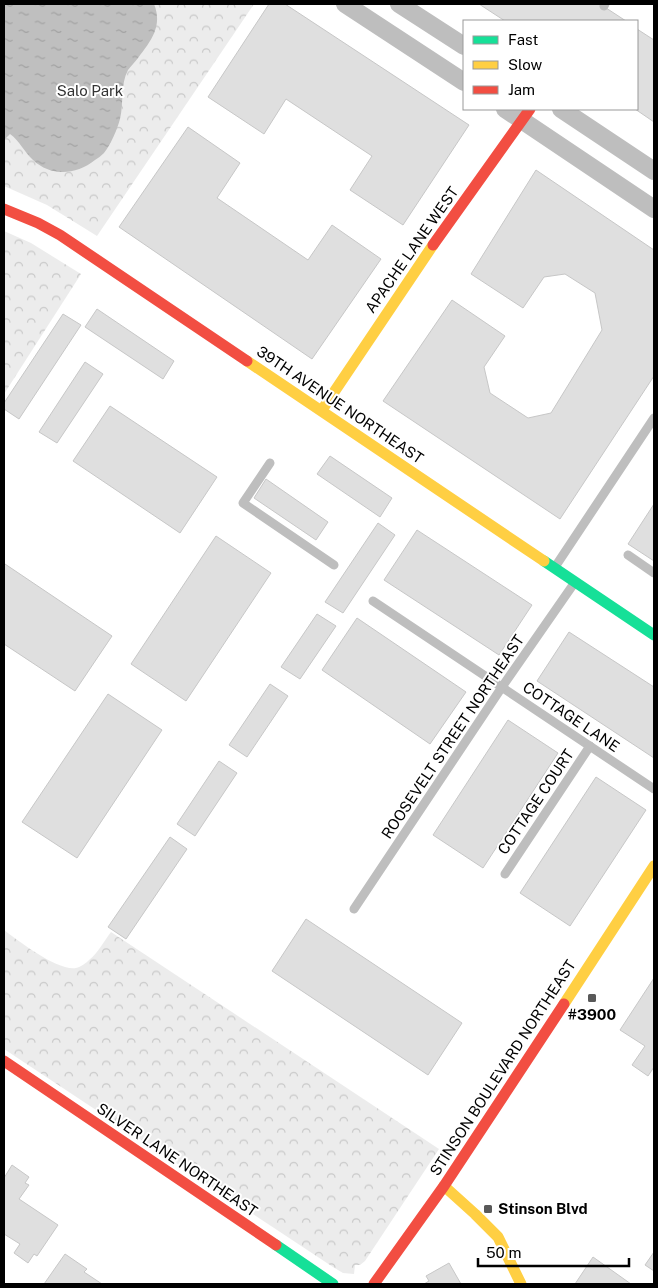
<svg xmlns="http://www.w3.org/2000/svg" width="658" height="1288" font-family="'Public Sans',sans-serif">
<defs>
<pattern id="forest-crowns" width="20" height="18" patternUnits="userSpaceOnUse" patternTransform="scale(1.25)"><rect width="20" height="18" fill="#ececec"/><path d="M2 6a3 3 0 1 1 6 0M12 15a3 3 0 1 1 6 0" fill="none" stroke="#c9c9c9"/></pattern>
<pattern id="water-ripples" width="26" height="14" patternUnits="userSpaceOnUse" patternTransform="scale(1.25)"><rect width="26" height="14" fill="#bfbfbf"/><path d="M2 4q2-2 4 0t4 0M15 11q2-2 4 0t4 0" fill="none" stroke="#a2a2a2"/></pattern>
</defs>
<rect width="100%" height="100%" fill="#fff"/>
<g fill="url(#forest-crowns)">
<path d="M4 4H254L97 236 47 205 4 186Z"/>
<path d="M4 231 31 243 81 274 4 394Z"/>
<path d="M4 930C19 941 57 971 76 968 81 967 86 963 89 960 98 953 104 941 111 932L439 1149 365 1261 360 1265H355L354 1274 343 1273 333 1267 4 1049Z"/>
</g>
<path fill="url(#water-ripples)" d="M4 4H154C163 26 151 41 138 58 135 62 131 66 128 70 120 85 124 103 120 119 117 130 111 144 104 153 101 156 98 158 95 160 76 175 51 177 33 160 24 152 20 141 10 134L4 140Z"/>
<g fill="#dfdfdf" stroke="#c7c7c7">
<path d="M269 4H285L469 125 403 225 350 190 372 156 286 99 264 134 208 97Z"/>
<path d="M479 4H600L626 21H505Z"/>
<path d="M637 29 654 40V122L635 109H637Z"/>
<path d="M188 127 240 163 217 198 308 260 332 225 381 259 312 359 119 227Z"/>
<path d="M536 170 654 250V376L560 519 383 401 452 300 505 336 484 367 490 393 528 418 551 413 602 330 595 293 565 274 544 277 523 308 471 274Z"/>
<path d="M97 309 174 361 163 379 85 327Z"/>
<path d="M63 314 81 325 19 419 4 409V403Z"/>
<path d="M85 362 103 374 57 443 39 432Z"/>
<path d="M110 406 217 477 180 533 73 461Z"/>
<path d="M330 456 392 498 380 517 317 474Z"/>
<path d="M266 479 328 522 316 540 254 498Z"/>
<path d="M654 504V561L628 544Z"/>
<path d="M378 523 395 535 343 613 325 602Z"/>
<path d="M417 530 532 605 499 655 384 580Z"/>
<path d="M216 536 271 573 186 701 131 664Z"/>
<path d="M5 564 112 636 75 691 4 644V566Z"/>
<path d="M317 614 336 626 300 679 281 667Z"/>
<path d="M357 618 466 692 430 744 322 670Z"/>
<path d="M569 632 654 687V758L537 681Z"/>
<path d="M270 684 288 696 247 757 229 745Z"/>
<path d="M108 694 162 730 77 858 22 822Z"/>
<path d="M508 720 558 753 483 868 433 835Z"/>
<path d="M219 761 237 773 195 836 177 824Z"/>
<path d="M596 777 646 810 570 926 520 893Z"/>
<path d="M170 837 187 849 126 939 108 927Z"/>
<path d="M306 919 462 1023 428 1075 272 971Z"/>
<path d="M654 978V1067L648 1076 632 1065 645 1046 620 1030Z"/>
<path d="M12 1165 29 1177 25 1183 29 1185 19 1199 58 1225 37 1256 34 1254 28 1263 14 1253 20 1244 4 1234V1178Z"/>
<path d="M654 1252V1271L645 1265Z"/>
<path d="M65 1254 87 1269 84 1272 102 1284H44Z"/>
<path d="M593 1257 631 1284H575Z"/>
<path d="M449 1263 461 1284H424L429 1281 426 1276Z"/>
</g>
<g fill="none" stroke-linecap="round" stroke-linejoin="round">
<g stroke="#bebebe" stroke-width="9">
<path d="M604 6 605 4"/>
<path d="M270 463 243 503 334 565"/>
<path d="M628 555 654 573"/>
<path d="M555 567 654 418"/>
<path d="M373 601 654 789"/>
<path d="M505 874 590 746"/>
<path d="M354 909 502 687 575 582"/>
</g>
<g stroke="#bebebe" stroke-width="18">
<path d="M345 4 464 82"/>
<path d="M399 4 464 46"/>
<path d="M505 109 654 209"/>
<path d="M561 109 654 171"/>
</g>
<g stroke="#16e098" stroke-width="11">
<path d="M544 561 654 635"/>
<path d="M276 1245 333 1284"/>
</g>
<g stroke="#ffcf43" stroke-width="11">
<path d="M247 361 544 561"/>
<path d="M322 410 433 245"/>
<path d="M564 1004 654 866"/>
<path d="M444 1186 475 1214 498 1237 521 1284"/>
</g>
<g stroke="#f24e42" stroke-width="11">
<path d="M4 209 38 223 60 235 247 361"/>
<path d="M433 245 530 109"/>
<path d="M4 1061 276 1245"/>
<path d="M374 1284 444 1186 564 1004"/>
</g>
</g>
<g fill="#595959" stroke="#fff" stroke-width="2">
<rect x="587" y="993" width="10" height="10" rx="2.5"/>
<rect x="483" y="1204" width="10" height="10" rx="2.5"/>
</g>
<g text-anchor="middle" stroke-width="4" stroke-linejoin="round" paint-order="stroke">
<g font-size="15" fill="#333" stroke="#fff">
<text x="90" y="96">Salo Park</text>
</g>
<g font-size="15" fill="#000" stroke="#fff">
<text transform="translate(412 250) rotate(-55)" y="5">APACHE LANE WEST</text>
<text transform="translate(340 405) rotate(34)" y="5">39TH AVENUE NORTHEAST</text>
<text transform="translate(571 717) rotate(34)" y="5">COTTAGE LANE</text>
<text transform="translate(453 737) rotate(-56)" y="5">ROOSEVELT STREET NORTHEAST</text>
<text transform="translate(536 802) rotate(-56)" y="5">COTTAGE COURT</text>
<text transform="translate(503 1068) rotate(-57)" y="5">STINSON BOULEVARD NORTHEAST</text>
<text transform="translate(177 1160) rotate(34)" y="5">SILVER LANE NORTHEAST</text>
</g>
<g font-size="15" font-weight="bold" fill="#000" stroke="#fff">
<text x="592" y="1020">#3900</text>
<text x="498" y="1214" text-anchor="start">Stinson Blvd</text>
</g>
</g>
<rect width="658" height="1288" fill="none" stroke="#000000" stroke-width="10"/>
<rect x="463" y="20" width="175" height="90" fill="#ffffff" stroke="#999999"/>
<rect x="473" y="36" width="25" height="8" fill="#16e098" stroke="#999999"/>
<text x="508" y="45" font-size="15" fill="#000000">Fast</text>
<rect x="473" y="61" width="25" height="8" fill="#ffcf43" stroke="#999999"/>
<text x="508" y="70" font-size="15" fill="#000000">Slow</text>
<rect x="473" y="86" width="25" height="8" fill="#f24e42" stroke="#999999"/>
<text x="508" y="95" font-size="15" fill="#000000">Jam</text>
<path d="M478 1258v8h151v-8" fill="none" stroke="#000000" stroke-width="2.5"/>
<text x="486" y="1258" font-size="15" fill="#000000" stroke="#ffffff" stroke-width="4" paint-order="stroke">50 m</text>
</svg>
